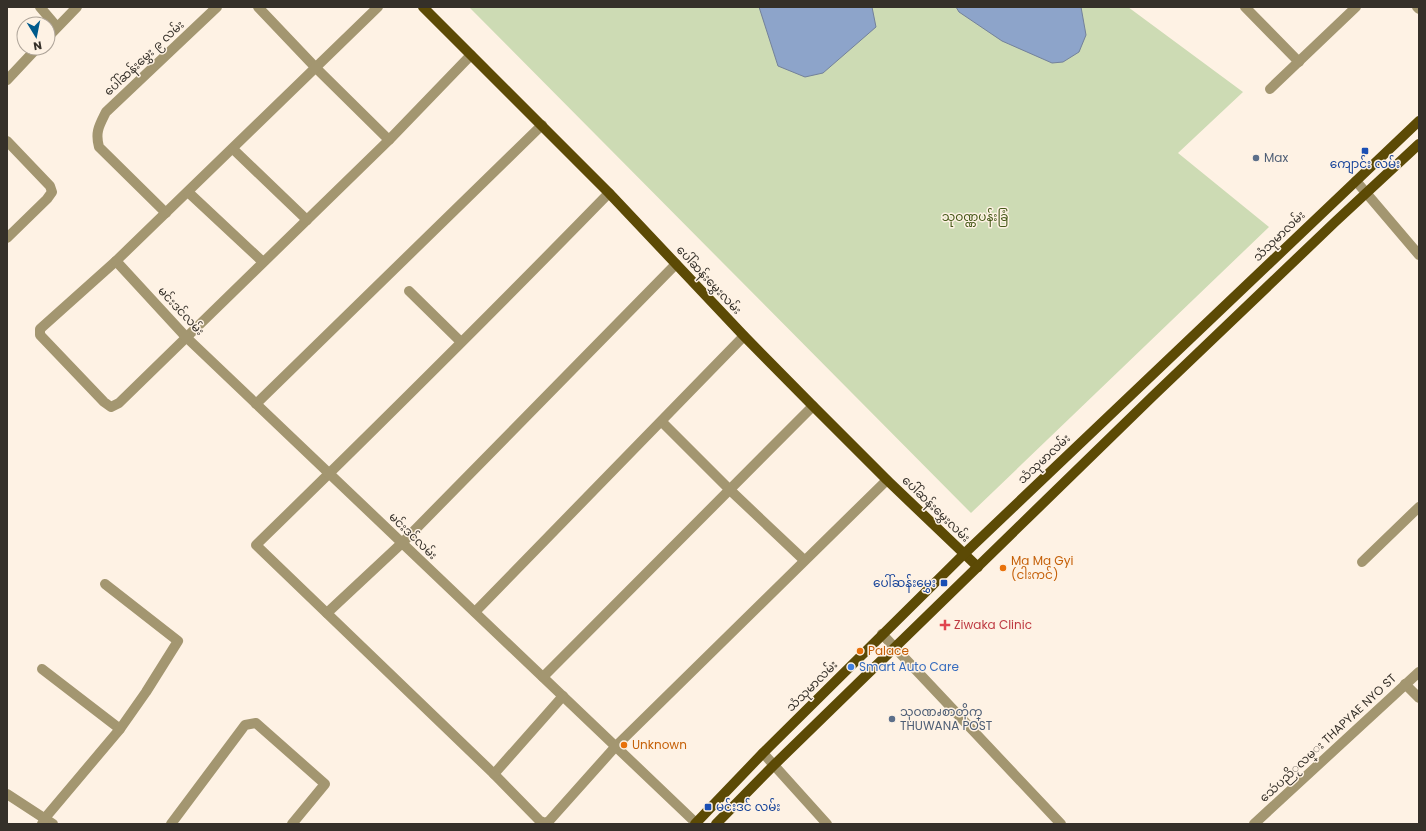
<svg xmlns="http://www.w3.org/2000/svg" width="1426" height="831" font-family="Poppins,'Noto Sans Myanmar',sans-serif">
<rect width="100%" height="100%" fill="#fef2e4"/>
<path fill="#cddbb4" d="M469 7H1128L1243 92 1178 153 1269 227 971 513Z"/>
<g fill="#8da4ca" stroke="#73819a">
<path d="M759 7H872L876 27 823 73 805 77 778 66Z"/>
<path d="M956 7H1081L1086 35 1079 52 1063 62 1052 63 1002 41 959 12Z"/>
</g>
<g fill="none" stroke-linecap="round" stroke-linejoin="round">
<g stroke="#a39670" stroke-width="10">
<path d="M40 7 57 27"/>
<path d="M258 7 316 68 389 140"/>
<path d="M378 7 116 261 40 329V335L104 402 111 407 119 403 389 140 471 55"/>
<path d="M1245 7 1299 62"/>
<path d="M1417 7 1419 9"/>
<path d="M48 37 77 7"/>
<path d="M7 80 37 48"/>
<path d="M1270 89 1356 7"/>
<path d="M7 141 50 186 52 192 47 199 7 238"/>
<path d="M233 149 307 220"/>
<path d="M1356 181 1419 255"/>
<path d="M188 192 263 262"/>
<path d="M609 193C493 312 375 429 256 545L494 774 540 821 545 823 549 821 616 746 887 480"/>
<path d="M166 213 99 147C95 132 99 126 106 112L217 7"/>
<path d="M116 261 186 337 697 824"/>
<path d="M409 291 461 342"/>
<path d="M256 404 542 125"/>
<path d="M662 422 730 490 804 560"/>
<path d="M1362 562 1419 507"/>
<path d="M475 612 744 336"/>
<path d="M327 613 402 543 676 264"/>
<path d="M882 634 1061 824"/>
<path d="M42 669 120 729"/>
<path d="M543 677 813 406"/>
<path d="M1405 684 1419 698"/>
<path d="M763 753 827 824"/>
<path d="M494 774 563 696"/>
<path d="M7 794 53 824"/>
<path d="M42 824 45 818 120 729 146 692 178 641 105 584"/>
<path d="M171 824 245 725 256 723 325 784 292 824"/>
<path d="M1254 824 1419 672"/>
</g>
<g stroke="#5c4a05" stroke-width="10">
<path d="M423 7 609 193 744 336 813 406 887 480 978 567"/>
<path d="M695 824 763 753 964 554 1419 121"/>
<path d="M716 824 774 765 1153 396 1335 222 1419 144"/>
</g>
</g>
<g fill="#1a4fb4" stroke="#fef2e4" stroke-width="1.5">
<rect x="1361" y="147" width="8" height="8" rx="2"/>
<rect x="940" y="579" width="8" height="8" rx="2"/>
<rect x="704" y="803" width="8" height="8" rx="2"/>
</g>
<g fill="#5c6f8a" stroke="#fef2e4" stroke-width="1.5">
<circle cx="1256" cy="158" r="4"/>
<circle cx="892" cy="719" r="4"/>
</g>
<g fill="#e8710a" stroke="#fef2e4" stroke-width="1.5">
<circle cx="1003" cy="568" r="4"/>
<circle cx="860" cy="651" r="4"/>
<circle cx="624" cy="745" r="4"/>
</g>
<path fill="#e0444e" stroke="#fef2e4" stroke-width="1.5" d="M943 619h4v4h4v4h-4v4h-4v-4h-4v-4h4z"/>
<circle fill="#3f7fe0" stroke="#fef2e4" stroke-width="1.5" cx="851" cy="667" r="4"/>
<g text-anchor="middle" stroke-width="3" stroke-linejoin="round" paint-order="stroke">
<g font-size="12" fill="#353029" stroke="#fef2e4">
<text transform="translate(144 58) rotate(-43)" y="4">ပေါ်ဆန်းမွှေး ၉ လမ်း</text>
<text transform="translate(1279 236) rotate(-44)" y="4">သံသုမာလမ်း</text>
<text transform="translate(709 280) rotate(47)" y="4">ပေါ်ဆန်းမွှေးလမ်း</text>
<text transform="translate(181 311) rotate(47)" y="4">မင်းဒင်လမ်း</text>
<text transform="translate(1044 459) rotate(-43)" y="4">သံသုမာလမ်း</text>
<text transform="translate(936 509) rotate(44)" y="4">ပေါ်ဆန်းမွှေးလမ်း</text>
<text transform="translate(413 536) rotate(44)" y="4">မင်းဒင်လမ်း</text>
<text transform="translate(812 686) rotate(-45)" y="4">သံသုမာလမ်း</text>
<text transform="translate(1328 738) rotate(-43)" y="4">သေဴပညိႂလမ္း THAPYAE NYO ST</text>
</g>
<g font-size="12" fill="#4e5e75" stroke="#fef2e4" text-anchor="start">
<text x="1264" y="162">Max</text>
<text x="900" y="716">သုဝဏၧစာတိုက္<tspan x="900" dy="14">THUWANA POST</tspan></text>
</g>
<g font-size="12" fill="#164399" stroke="#fef2e4">
<text x="1365" y="168">ကျောင်း လမ်း</text>
<text x="936" y="587" text-anchor="end">ပေါ်ဆန်းမွှေး</text>
<text x="716" y="811" text-anchor="start">မင်းဒင် လမ်း</text>
</g>
<g font-size="12" fill="#465919" stroke="#fef2e4">
<text x="975" y="221">သုဝဏ္ဏပန်းခြံ</text>
</g>
<g font-size="12" fill="#c56008" stroke="#fef2e4" text-anchor="start">
<text x="1011" y="565">Ma Ma Gyi<tspan x="1011" dy="14">(ငါးကင်)</tspan></text>
<text x="868" y="655">Palace</text>
<text x="632" y="749">Unknown</text>
</g>
<g font-size="12" fill="#be3a42" stroke="#fef2e4" text-anchor="start">
<text x="954" y="629">Ziwaka Clinic</text>
</g>
<g font-size="12" fill="#366cbe" stroke="#fef2e4" text-anchor="start">
<text x="859" y="671">Smart Auto Care</text>
</g>
</g>
<rect width="1426" height="831" fill="none" stroke="#353029" stroke-width="16"/>
<g transform="translate(36 36) rotate(170)"><circle r="19" fill="#fef2e4" stroke="#aea499"/>
<path d="M0-3L7 15L0 10L-7 15Z" fill="#005b8c"/>
<text y="-6" font-size="11" font-weight="bold" text-anchor="middle" fill="#353029">N</text>
</g>
</svg>
